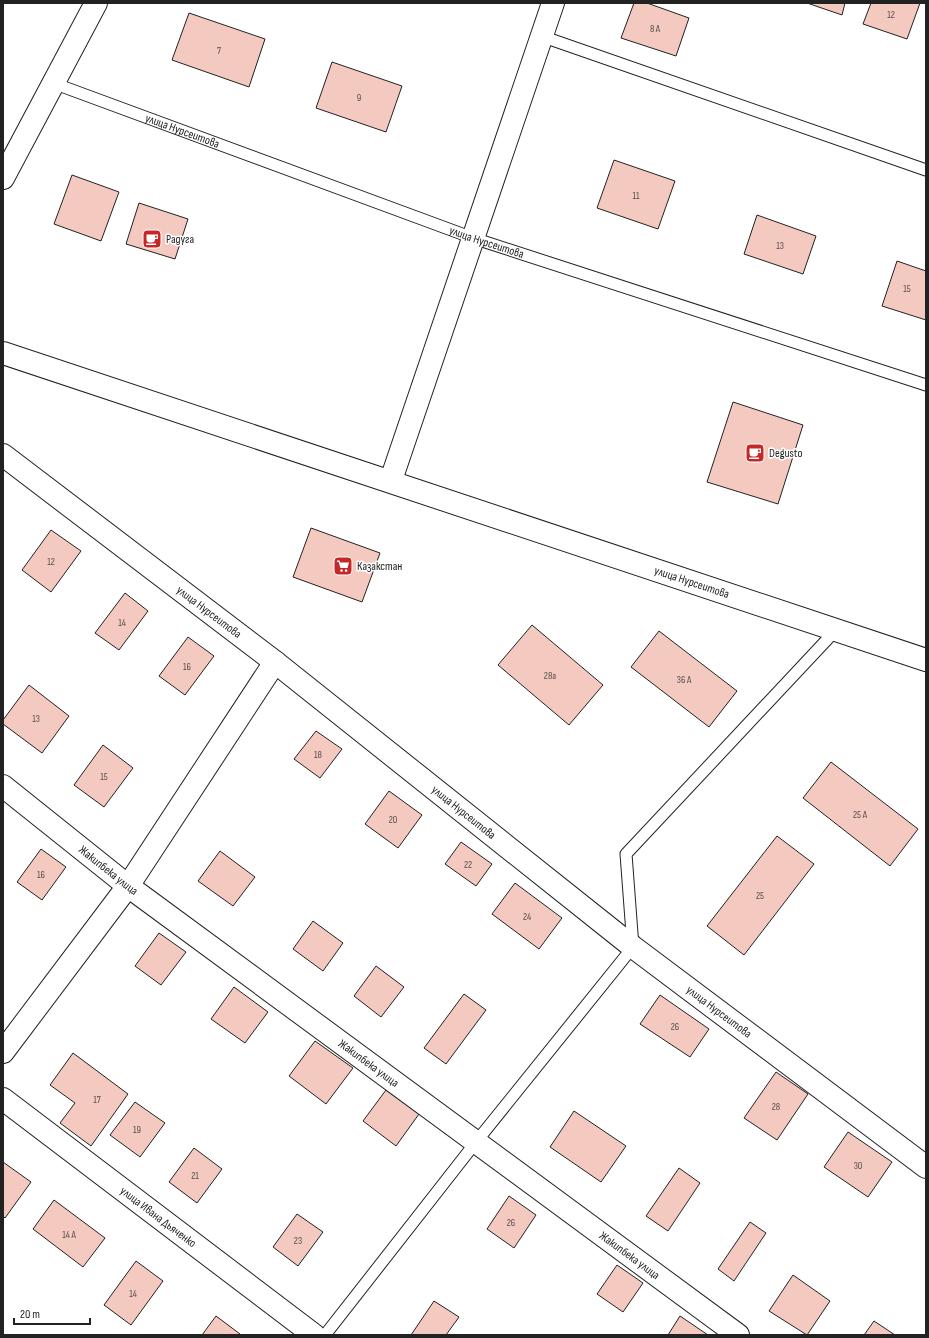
<svg xmlns="http://www.w3.org/2000/svg" width="929" height="1338" font-family="'Sofia Sans Condensed',sans-serif">
<rect width="100%" height="100%" fill="#fff"/>
<g fill="#f3c9c0" stroke="#222">
<path d="M634 3H647L689 18 676 56 621 38Z"/>
<path d="M807 3H845L842 15Z"/>
<path d="M871 3H920L907 39 863 24Z"/>
<path d="M189 13 265 39 249 87 172 60Z"/>
<path d="M332 62 402 86 386 132 316 108Z"/>
<path d="M614 160 675 181 658 229 597 208Z"/>
<path d="M72 175 119 192 101 241 54 224Z"/>
<path d="M139 203 188 219 175 259 126 244Z"/>
<path d="M757 215 816 236 803 274 744 254Z"/>
<path d="M897 261 926 271V320L882 306Z"/>
<path d="M733 402 803 425 778 504 707 482Z"/>
<path d="M311 528 380 553 362 602 293 577Z"/>
<path d="M51 530 81 551 51 592 22 570Z"/>
<path d="M125 593 148 611 119 650 95 633Z"/>
<path d="M532 625 603 685 569 725 498 665Z"/>
<path d="M659 631 737 691 709 727 631 667Z"/>
<path d="M188 637 214 656 185 695 159 676Z"/>
<path d="M29 685 69 716 42 753 3 724V720Z"/>
<path d="M316 731 342 749 320 778 294 759Z"/>
<path d="M103 745 133 768 104 807 74 785Z"/>
<path d="M831 762 918 829 890 866 803 798Z"/>
<path d="M389 791 422 815 398 848 365 824Z"/>
<path d="M777 836 814 864 744 955 707 926Z"/>
<path d="M461 842 492 864 476 886 445 864Z"/>
<path d="M41 849 66 867 42 900 17 882Z"/>
<path d="M220 851 255 877 233 906 198 881Z"/>
<path d="M515 883 562 918 539 949 492 914Z"/>
<path d="M313 921 343 943 323 971 293 949Z"/>
<path d="M159 933 186 952 161 985 135 966Z"/>
<path d="M376 966 404 987 381 1017 354 996Z"/>
<path d="M234 987 268 1012 245 1043 211 1019Z"/>
<path d="M464 994 486 1010 446 1064 424 1048Z"/>
<path d="M660 995 709 1029 690 1057 640 1024Z"/>
<path d="M315 1041 353 1068 326 1104 289 1076Z"/>
<path d="M73 1053 128 1094 91 1146 60 1123 75 1103 50 1085Z"/>
<path d="M776 1072 808 1094 777 1140 744 1118Z"/>
<path d="M386 1090 419 1114 396 1146 363 1121Z"/>
<path d="M135 1102 165 1123 140 1157 110 1135Z"/>
<path d="M574 1111 626 1146 601 1182 550 1147Z"/>
<path d="M848 1132 892 1162 868 1197 824 1167Z"/>
<path d="M194 1148 222 1169 197 1203 169 1182Z"/>
<path d="M3 1162 31 1182 5 1218 3 1216Z"/>
<path d="M679 1168 700 1183 668 1231 646 1216Z"/>
<path d="M509 1196 536 1215 514 1248 487 1229Z"/>
<path d="M54 1200 105 1238 83 1267 33 1229Z"/>
<path d="M297 1214 323 1232 298 1266 273 1247Z"/>
<path d="M750 1222 766 1233 734 1281 718 1269Z"/>
<path d="M136 1261 163 1281 131 1325 104 1305Z"/>
<path d="M617 1265 643 1283 623 1312 597 1294Z"/>
<path d="M793 1275 830 1301 807 1335 769 1311Z"/>
<path d="M434 1301 459 1317 446 1335H411Z"/>
<path d="M216 1316 240 1334 239 1335H202Z"/>
<path d="M680 1316 708 1335H668Z"/>
<path d="M874 1321 895 1335H864Z"/>
</g>
<g fill="none" stroke-linecap="round" stroke-linejoin="round">
<defs>
<g id="lane">
<path d="M541 36 926 170"/>
<path id="s1" d="M53 83 473 238 926 385"/>
<path d="M325 1335 476 1142 633 947 626 854 836 630"/>
</g>
<g id="street">
<path d="M3 178 96 3"/>
<path id="s2" d="M3 455 275 662 633 947 926 1167"/>
<path d="M391 480 553 3"/>
<path id="s3" d="M3 786 128 886 738 1335"/>
<path d="M3 1052 128 886 275 662"/>
<path id="s4" d="M3 1099 314 1335"/>
</g>
<g id="secondary">
<path id="s5" d="M3 353 926 660"/>
</g>
</defs>
<use href="#lane" stroke="#222" stroke-width="13"/>
<use href="#street" stroke="#222" stroke-width="24"/>
<use href="#secondary" stroke="#222" stroke-width="24"/>
<use href="#lane" stroke="#fff" stroke-width="11"/>
<use href="#street" stroke="#fff" stroke-width="22"/>
<use href="#secondary" stroke="#fff" stroke-width="22"/>
</g>
<defs>
<symbol id="cafe-square" viewBox="-11 -11 22 22"><rect x="-9" y="-9" width="18" height="18" rx="4" fill="#c62828" stroke="#fff"/><path d="M-5.5-4.5H6V0H3Q3 3.5 0 3.5H-2.5Q-5.5 3.5-5.5 0ZM3-3.2v2h1.7v-2ZM-6 4.5H4V6H-6Z" fill="#fff"/></symbol>
<symbol id="supermarket-square" viewBox="-11 -11 22 22"><rect x="-9" y="-9" width="18" height="18" rx="4" fill="#c62828" stroke="#fff"/><path d="M-6-5.5h2.5l.6 2H6L4.5 2H-2.5L-4.4-4H-6ZM-1.5 3.2a1.3 1.3 0 1 0 .1 0ZM3 3.2a1.3 1.3 0 1 0 .1 0Z" fill="#fff"/></symbol>
</defs>
<g fill-rule="evenodd">
<use href="#cafe-square" x="141" y="228" width="22" height="22"/>
<use href="#cafe-square" x="744" y="442" width="22" height="22"/>
<use href="#supermarket-square" x="332" y="555" width="22" height="22"/>
</g>
<g text-anchor="middle" stroke-width="3" stroke-linejoin="round" paint-order="stroke">
<g font-size="10" fill="#564c4a">
<text x="891" y="18">12</text>
<text x="655" y="32">8 А</text>
<text x="219" y="54">7</text>
<text x="359" y="101">9</text>
<text x="636" y="199">11</text>
<text x="780" y="249">13</text>
<text x="907" y="292">15</text>
<text x="51" y="565">12</text>
<text x="122" y="626">14</text>
<text x="187" y="670">16</text>
<text x="550" y="679">28а</text>
<text x="684" y="683">36 А</text>
<text x="36" y="722">13</text>
<text x="318" y="758">18</text>
<text x="104" y="780">15</text>
<text x="860" y="818">25 А</text>
<text x="393" y="823">20</text>
<text x="468" y="868">22</text>
<text x="41" y="878">16</text>
<text x="760" y="899">25</text>
<text x="527" y="920">24</text>
<text x="675" y="1030">26</text>
<text x="97" y="1103">17</text>
<text x="776" y="1110">28</text>
<text x="137" y="1133">19</text>
<text x="858" y="1169">30</text>
<text x="195" y="1179">21</text>
<text x="511" y="1226">26</text>
<text x="69" y="1238">14 А</text>
<text x="298" y="1244">23</text>
<text x="133" y="1297">14</text>
</g>
<g font-size="12" fill="#222" stroke="#fff">
<text dy="4" stroke="none"><textPath href="#s1" startOffset="138">улица Нурсеитова</textPath></text>
<text dy="4" stroke="none"><textPath href="#s1" startOffset="462">улица Нурсеитова</textPath></text>
<text dy="4" stroke="none"><textPath href="#s5" startOffset="726">улица Нурсеитова</textPath></text>
<text dy="4" stroke="none"><textPath href="#s2" startOffset="259">улица Нурсеитова</textPath></text>
<text dy="4" stroke="none"><textPath href="#s2" startOffset="583">улица Нурсеитова</textPath></text>
<text dy="4" stroke="none"><textPath href="#s3" startOffset="135">Жакипбека улица</textPath></text>
<text dy="4" stroke="none"><textPath href="#s2" startOffset="907">улица Нурсеитова</textPath></text>
<text dy="4" stroke="none"><textPath href="#s3" startOffset="459">Жакипбека улица</textPath></text>
<text dy="4" stroke="none"><textPath href="#s4" startOffset="195">улица Ивана Дьяченко</textPath></text>
<text dy="4" stroke="none"><textPath href="#s3" startOffset="783">Жакипбека улица</textPath></text>
</g>
<g font-size="12" fill="#222" stroke="#fff" text-anchor="start">
<text x="166" y="243">Радуга</text>
<text x="769" y="457">Degusto</text>
<text x="357" y="570">Казакстан</text>
</g>
</g>
<rect width="929" height="1338" fill="none" stroke="#222222" stroke-width="8"/>
<path d="M14 1318v6h76v-6" fill="none" stroke="#222222" stroke-width="2"/>
<text x="20" y="1318" font-size="12" fill="#222222" stroke="#ffffff" stroke-width="3" paint-order="stroke">20 m</text>
</svg>
